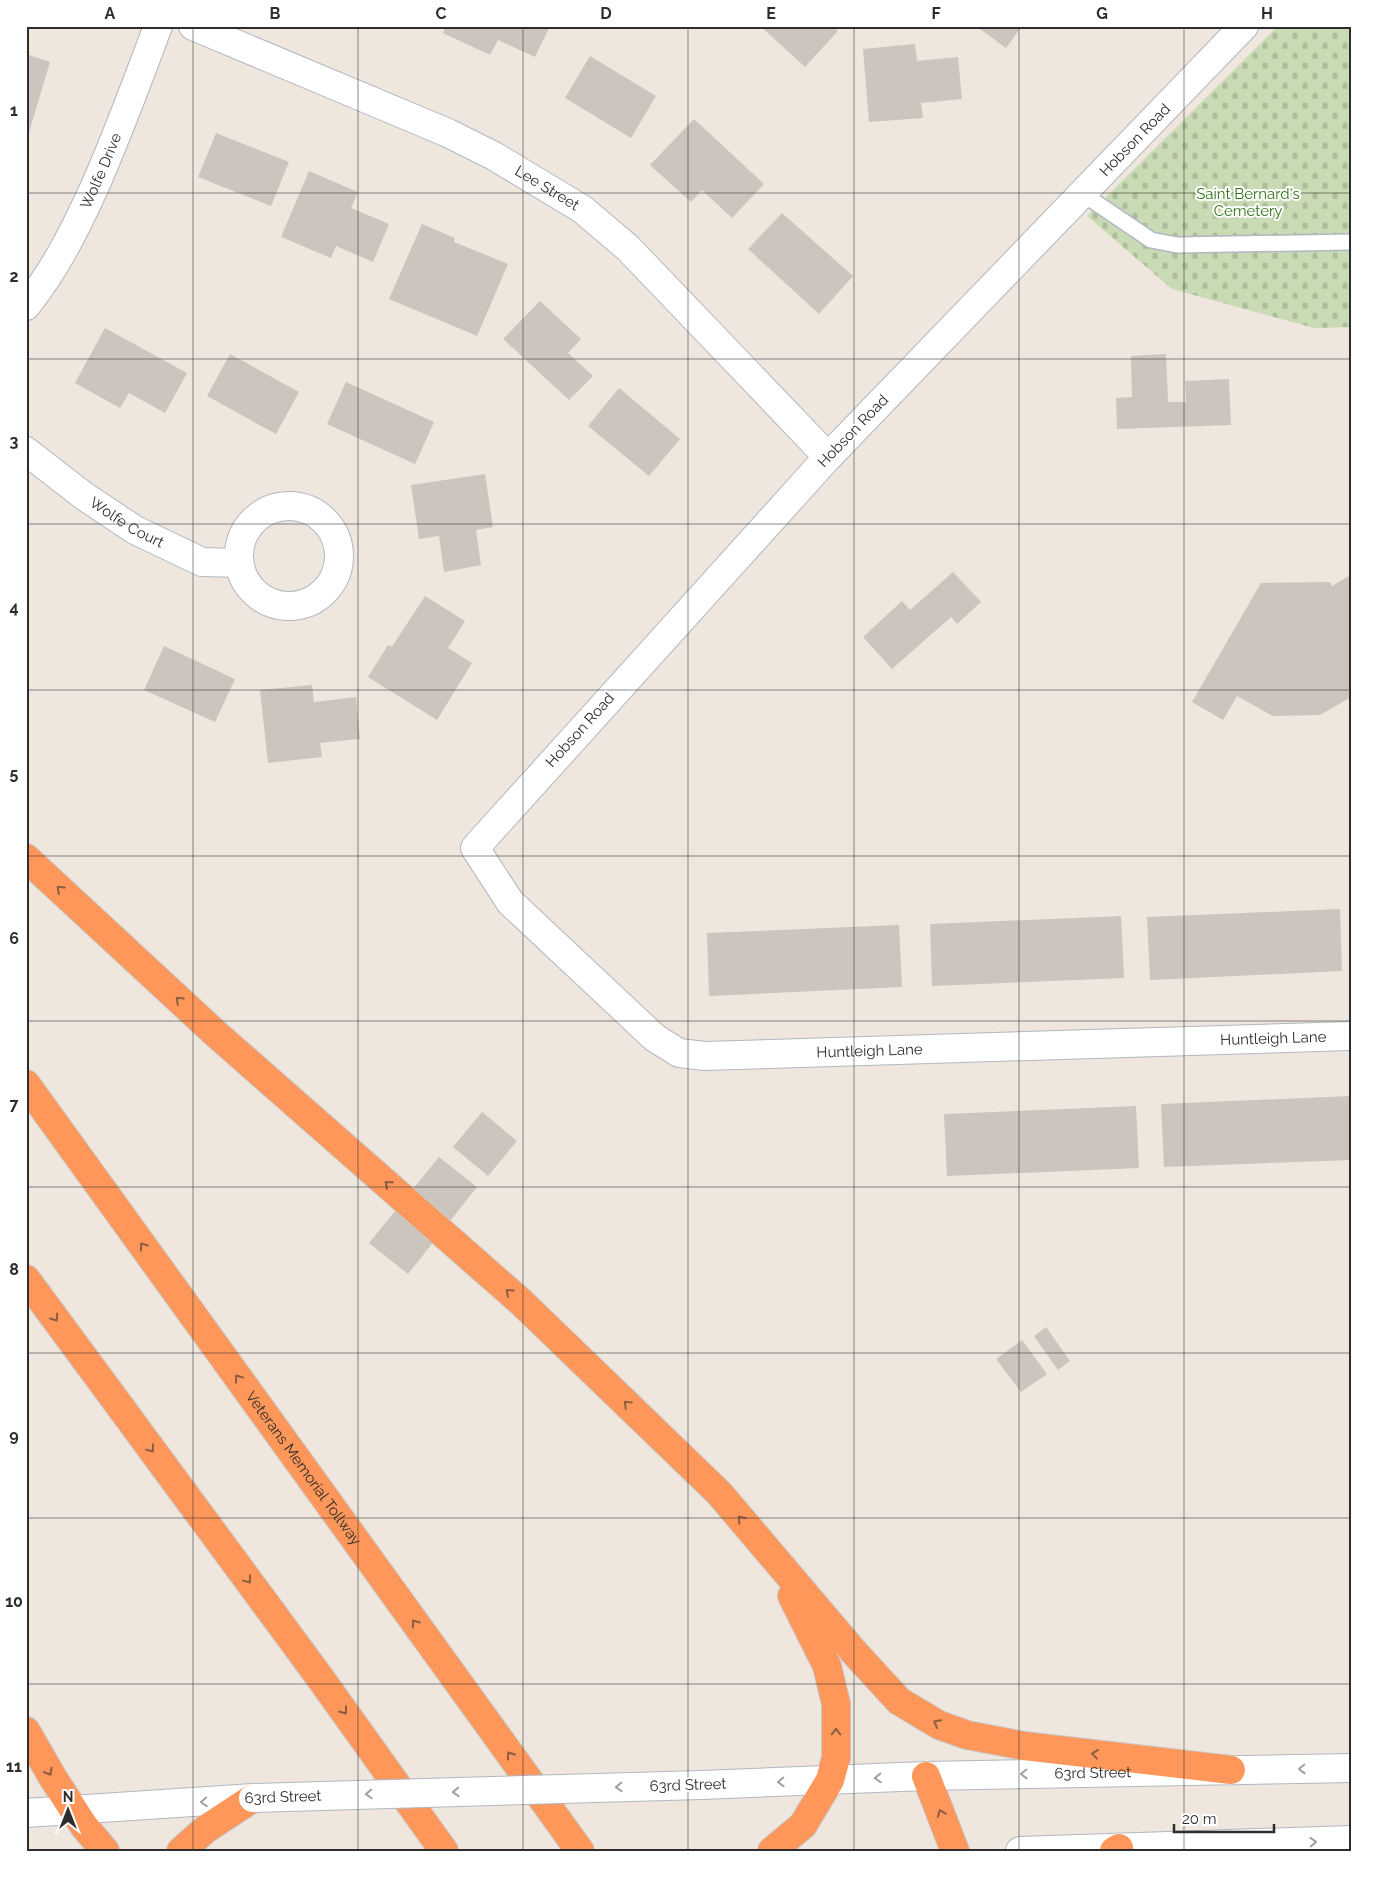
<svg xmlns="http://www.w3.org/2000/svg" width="1377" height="1877" font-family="Raleway,sans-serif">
<defs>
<pattern id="cemetery-stones" width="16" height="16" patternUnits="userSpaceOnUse" patternTransform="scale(1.25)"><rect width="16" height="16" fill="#c9dbb4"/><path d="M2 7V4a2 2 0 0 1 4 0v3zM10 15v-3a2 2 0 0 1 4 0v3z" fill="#adbc9b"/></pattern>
</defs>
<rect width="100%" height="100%" fill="#efe7de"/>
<path fill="url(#cemetery-stones)" d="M1278 26H1351V327L1314 328 1172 289 1087 216Z"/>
<g fill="#cbc5bd">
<path d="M446 26H550L535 57 498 40 490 55 443 33Z"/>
<path d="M760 26H833L838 31 805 67Z"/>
<path d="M976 26H1022L1006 48Z"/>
<path d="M915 44 917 61 958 57 962 99 921 103 923 118 869 122 863 49Z"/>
<path d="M26 54 50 62 27 139H26Z"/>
<path d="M590 56 656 96 631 138 565 98Z"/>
<path d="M694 119 764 184 732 218 702 190 691 202 650 165Z"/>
<path d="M216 133 289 162 271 206 198 177Z"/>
<path d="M309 171 358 192 351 208 389 224 373 262 336 246 331 258 281 237Z"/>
<path d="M782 213 853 276 819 314 748 249Z"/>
<path d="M422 224 455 238 454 242 508 264 477 336 389 299Z"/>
<path d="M540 301 581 339 568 353 593 376 569 400 503 339Z"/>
<path d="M105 328 187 373 165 413 129 393 120 408 75 383Z"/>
<path d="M230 354 299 392 276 434 207 396Z"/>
<path d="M1166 354 1168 402H1186L1185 381 1229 379 1231 425 1117 429 1116 398 1132 397 1131 356Z"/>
<path d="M346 382 434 422 415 464 327 424Z"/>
<path d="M619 388 680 439 649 476 588 426Z"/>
<path d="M485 474 493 527 476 530 481 565 444 572 439 536 419 539 411 485Z"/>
<path d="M953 572 981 602 957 624 951 617 892 669 863 637 902 601 910 610Z"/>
<path d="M1351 575V697L1320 715 1273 716 1237 696 1223 720 1192 702 1261 583 1330 582 1332 586Z"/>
<path d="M425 596 465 621 448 648 472 663 437 720 368 677 388 645 392 647Z"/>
<path d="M164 646 235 679 215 722 144 690Z"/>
<path d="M312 685 314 702 356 697 360 739 320 743 322 757 268 763 260 690Z"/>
<path d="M1340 909 1342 971 1150 980 1147 917Z"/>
<path d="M1121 916 1124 978 932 986 930 924Z"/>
<path d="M899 925 902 987 709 996 707 933Z"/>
<path d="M1351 1096V1160L1164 1167 1161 1104Z"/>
<path d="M1136 1106 1139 1168 947 1176 944 1114Z"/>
<path d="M482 1112 517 1141 488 1176 453 1147Z"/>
<path d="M439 1157 477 1187 408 1274 369 1243Z"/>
<path d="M1046 1327 1070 1361 1058 1370 1034 1336Z"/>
<path d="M1022 1340 1047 1374 1021 1392 996 1359Z"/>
</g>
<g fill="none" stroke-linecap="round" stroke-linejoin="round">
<defs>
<path id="lane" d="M1083 194 1151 240 1177 245 1351 242"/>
<g id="street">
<path id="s1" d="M193 26 448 133 494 156 582 209 628 248 828 457"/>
<path id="s2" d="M1244 26 828 457 475 848 510 902 655 1038 679 1053 705 1056 1351 1036"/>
<path id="s3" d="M26 306C55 270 76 228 95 186 118 134 138 80 158 26"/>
<path id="s4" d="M26 451 84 496 135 530 202 562 239 563"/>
<circle cx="289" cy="556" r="50"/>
</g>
<g id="secondary">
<path id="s5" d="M702 1785 926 1776 1351 1768"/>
<path d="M26 1813 253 1798"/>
<path d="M1020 1851 1351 1840"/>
</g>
<g id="highway">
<path d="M26 858 215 1033 521 1302 719 1493 854 1652 899 1701 939 1725 967 1735 1024 1746 1231 1770"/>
<path id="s6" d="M26 1084 580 1851"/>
<path d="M26 1279 318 1675 444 1851"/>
<path d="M26 1731 53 1778 84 1826 105 1851"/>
<path d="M926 1776 955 1851"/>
<path d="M181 1851 206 1829 253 1798"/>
<path d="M772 1851 803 1825 830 1780 836 1758V1704L827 1666 792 1596"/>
<path d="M1114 1851 1119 1848"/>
</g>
</defs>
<use href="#lane" stroke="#b2b6c2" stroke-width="18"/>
<use href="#street" stroke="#b2b6c2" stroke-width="30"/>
<use href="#secondary" stroke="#b2b6c2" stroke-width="30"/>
<use href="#highway" stroke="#c8c8c8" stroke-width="30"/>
<use href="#lane" stroke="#fff" stroke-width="15"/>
<use href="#street" stroke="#fff" stroke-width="28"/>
<use href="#secondary" stroke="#fff" stroke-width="28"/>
<use href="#highway" stroke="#ff975a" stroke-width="28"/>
<defs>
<path id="secondary-bridge" d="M253 1798 702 1785"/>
</defs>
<use href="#secondary-bridge" stroke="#b2b6c2" stroke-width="30" stroke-linecap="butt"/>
<use href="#secondary-bridge" stroke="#fff" stroke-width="28"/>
</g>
<defs><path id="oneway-chevron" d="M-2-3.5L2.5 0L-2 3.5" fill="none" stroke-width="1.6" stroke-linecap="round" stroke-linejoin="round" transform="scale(1.25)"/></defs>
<g stroke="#8c5d41">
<use href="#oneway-chevron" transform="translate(60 889) rotate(-137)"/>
<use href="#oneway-chevron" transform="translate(179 1000) rotate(-137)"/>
<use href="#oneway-chevron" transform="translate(388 1184) rotate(-139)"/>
<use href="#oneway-chevron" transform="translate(143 1246) rotate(-126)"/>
<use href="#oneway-chevron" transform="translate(509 1292) rotate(-138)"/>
<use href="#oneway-chevron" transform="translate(55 1318) rotate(54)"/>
<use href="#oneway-chevron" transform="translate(238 1378) rotate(-126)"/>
<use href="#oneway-chevron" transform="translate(627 1404) rotate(-136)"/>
<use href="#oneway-chevron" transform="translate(151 1449) rotate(53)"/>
<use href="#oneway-chevron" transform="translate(741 1519) rotate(-130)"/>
<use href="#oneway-chevron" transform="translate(248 1580) rotate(53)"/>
<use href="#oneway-chevron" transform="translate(415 1623) rotate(-126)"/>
<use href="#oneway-chevron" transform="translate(344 1711) rotate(54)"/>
<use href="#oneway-chevron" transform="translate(937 1723) rotate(-152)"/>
<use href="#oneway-chevron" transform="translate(836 1732) rotate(-90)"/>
<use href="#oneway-chevron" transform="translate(1095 1754) rotate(-173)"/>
<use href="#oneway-chevron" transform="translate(510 1755) rotate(-126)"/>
<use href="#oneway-chevron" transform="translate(49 1772) rotate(60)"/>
<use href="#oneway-chevron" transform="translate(941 1813) rotate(-111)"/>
</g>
<g stroke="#a0a0a0">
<use href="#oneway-chevron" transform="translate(1302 1769) rotate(179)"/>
<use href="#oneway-chevron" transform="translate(1024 1774) rotate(179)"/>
<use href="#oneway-chevron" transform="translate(878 1778) rotate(178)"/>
<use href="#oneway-chevron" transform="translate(781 1782) rotate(178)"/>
<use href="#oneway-chevron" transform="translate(619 1787) rotate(178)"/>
<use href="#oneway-chevron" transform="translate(456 1792) rotate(178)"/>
<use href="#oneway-chevron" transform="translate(369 1794) rotate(178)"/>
<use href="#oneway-chevron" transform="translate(204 1802) rotate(176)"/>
<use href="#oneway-chevron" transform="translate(1313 1842) rotate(-2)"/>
</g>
<path fill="none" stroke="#2d2d2d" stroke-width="1" stroke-opacity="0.55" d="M193 26V1851M358 26V1851M523 26V1851M688 26V1851M854 26V1851M1019 26V1851M1184 26V1851M26 193H1351M26 359H1351M26 524H1351M26 690H1351M26 856H1351M26 1021H1351M26 1187H1351M26 1353H1351M26 1518H1351M26 1684H1351"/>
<g text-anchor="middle" stroke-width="4" stroke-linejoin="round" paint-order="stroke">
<g font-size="15" fill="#2d2d2d" stroke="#fff">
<text transform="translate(1135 140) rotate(-46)" y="5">Hobson Road</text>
<text dy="5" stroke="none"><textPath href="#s3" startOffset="155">Wolfe Drive</textPath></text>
<text dy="5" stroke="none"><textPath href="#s1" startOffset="390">Lee Street</textPath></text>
<text transform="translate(853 431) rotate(-46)" y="5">Hobson Road</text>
<text dy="5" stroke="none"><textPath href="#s4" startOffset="124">Wolfe Court</textPath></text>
<text transform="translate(580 730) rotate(-48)" y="5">Hobson Road</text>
<text dy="5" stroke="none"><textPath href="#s2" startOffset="2012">Huntleigh Lane</textPath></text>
<text dy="5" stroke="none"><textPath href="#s2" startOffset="1608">Huntleigh Lane</textPath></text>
<text dy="5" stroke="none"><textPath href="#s6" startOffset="474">Veterans Memorial Tollway</textPath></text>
<text dy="5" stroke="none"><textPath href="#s5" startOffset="391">63rd Street</textPath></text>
<text transform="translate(688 1785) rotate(-2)" y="5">63rd Street</text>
<text transform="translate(283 1797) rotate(-2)" y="5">63rd Street</text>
</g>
<g font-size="15" fill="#2d7314" stroke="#fff">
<text x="1248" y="199">Saint Bernard's<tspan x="1248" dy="17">Cemetery</tspan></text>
</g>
</g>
<rect width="1377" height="1877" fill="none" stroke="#ffffff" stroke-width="55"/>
<g transform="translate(68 1810)" stroke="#ffffff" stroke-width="4" paint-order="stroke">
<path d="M0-4L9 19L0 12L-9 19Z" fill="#2d2d2d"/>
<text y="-8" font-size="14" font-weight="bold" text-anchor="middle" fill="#2d2d2d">N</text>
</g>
<path d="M1174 1824v8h100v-8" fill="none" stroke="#2d2d2d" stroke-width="2.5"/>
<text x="1182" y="1824" font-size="15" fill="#2d2d2d" stroke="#ffffff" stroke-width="4" paint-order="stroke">20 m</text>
<rect x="28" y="28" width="1322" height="1822" fill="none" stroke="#2d2d2d" stroke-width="2"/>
<g font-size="16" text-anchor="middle" font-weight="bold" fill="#2d2d2d">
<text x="110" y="19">A</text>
<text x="275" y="19">B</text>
<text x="441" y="19">C</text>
<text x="606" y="19">D</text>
<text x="771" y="19">E</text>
<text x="936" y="19">F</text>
<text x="1102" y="19">G</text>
<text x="1267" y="19">H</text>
<text x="14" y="116">1</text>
<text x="14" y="282">2</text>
<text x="14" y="447">3</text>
<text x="14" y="613">4</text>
<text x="14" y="779">5</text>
<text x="14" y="944">6</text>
<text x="14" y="1110">7</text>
<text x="14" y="1275">8</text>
<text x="14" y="1441">9</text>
<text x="14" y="1607">10</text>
<text x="14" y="1772">11</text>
</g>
</svg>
